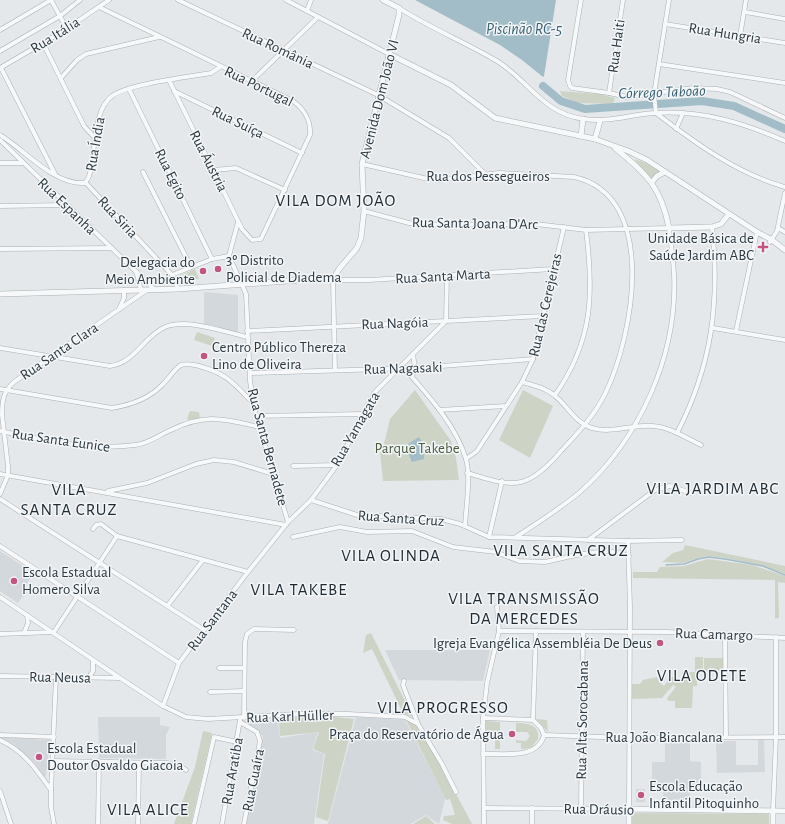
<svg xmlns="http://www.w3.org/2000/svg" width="785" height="824" font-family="'Alegreya Sans',sans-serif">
<rect width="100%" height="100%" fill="#e4e8ea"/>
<g fill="#d2d8dc">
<path d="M204 292 238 295V333L204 324Z"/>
<path d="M0 551 34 573 22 590 26 592 18 603 0 591Z"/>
<path d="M385 650H490L483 681 399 680Z"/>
<path d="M98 717H160V725L170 727 166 735V759L99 758Z"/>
<path d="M356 717 405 720 445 798 439 824 426 815 410 824H328Z"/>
<path d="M278 720 280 738 318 732 312 750 324 754 314 824H246L263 736 243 721Z"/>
<path d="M0 737 50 740 46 776 43 777 35 763 14 744Z"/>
<path d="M758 740H764L765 772 717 773 716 741H736V765H758Z"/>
<path d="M665 742H690V761L701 762V790H690V808H664L663 790H652V762H665Z"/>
<rect x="636" y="789" width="9" height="13"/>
</g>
<g fill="#cdd4c6">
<path d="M560 91 599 94 615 98 613 104 578 103 562 96Z"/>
<path d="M634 159 646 163 661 172 653 177 652 180Z"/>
<path d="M195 269 199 279 185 278 182 275Z"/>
<path d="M197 332 215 338 212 346 194 340Z"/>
<path d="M415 390 451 441 456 458 459 480 383 481 380 452H382L390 419Z"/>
<path d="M523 390 553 406 530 458 499 440Z"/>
<path d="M190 411 199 412 200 419 190 421 187 419Z"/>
<path d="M685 545 785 566V574L764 566 726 558 709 556 698 558 683 563 662 562 673 553 683 550Z"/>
<path d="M708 559 752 565 785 576V583L778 582 779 618H775V580L633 578V572H657L660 567 684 566Z"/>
<path d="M371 633 413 717 403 713 372 649 363 653 366 635Z"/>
<path d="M695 657H703V669H697V686H693L692 708H675V701H668L667 698 676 687 673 685 662 698 632 699V684H640L643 680 657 677 659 682 664 686 667 682 668 677H673L674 681 682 680V672H695Z"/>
<path d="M704 658H724V670L704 671Z"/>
<path d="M325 716 354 719 328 821 316 817 325 754 313 749 319 732 280 736 279 720 298 717Z"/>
<path d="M536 719 547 720 548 732Z"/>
<path d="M406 720 417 725 441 766 472 824H452L443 820 444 816 455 815 450 799 446 800Z"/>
<path d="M486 721 500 722V749H495V739H486Z"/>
<path d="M516 723C528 723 540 725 538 739L531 748 521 749V743H516V740L526 741 530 736 527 732H516Z"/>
<path d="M203 731 212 733 191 824H174L195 767Z"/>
<path d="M632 813 769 814V824H632Z"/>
<path d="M426 816 435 824H413Z"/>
</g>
<g fill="#a2bdc7">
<path d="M415 0H556L544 76 543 77 522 60 500 45Z"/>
<path d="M419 437 424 445V459L412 462 405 446Z"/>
</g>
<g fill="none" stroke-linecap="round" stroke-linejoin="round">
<path stroke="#a2bdc7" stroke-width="1.5" d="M666 565 684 564 698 559 709 557 725 559 763 566 785 575"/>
<path stroke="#a2bdc7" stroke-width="8" d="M543 86 561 101 585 109 702 101 734 106 785 129"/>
<defs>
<g id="minor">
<path d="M178 0 378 95 449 138 485 174"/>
<path d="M286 0 389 54"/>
<path d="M581 0 568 80 570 86 572 88 609 93 627 97 693 88 717 89 730 92 785 118"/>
<path d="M669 0 654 94 656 113C695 143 738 174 785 187"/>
<path d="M99 7 293 101C305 110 311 120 310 135L261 239 252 240 242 229 169 80"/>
<path d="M399 8C430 28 465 42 497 61 528 80 543 114 584 119 608 123 632 114 656 113 702 110 744 123 785 141"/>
<path d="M307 11 311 0"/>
<path d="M745 12 785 19"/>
<path d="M665 24 785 43"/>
<path d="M0 30 51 0 67 29"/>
<path d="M740 36 746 0"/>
<path d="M43 43 84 126 94 137"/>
<path d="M0 51 60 16 80 0"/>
<path d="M659 64 785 83"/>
<path d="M0 68 60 33 109 0"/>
<path d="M1 68 55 174"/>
<path d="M61 78 77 60 86 54 159 37"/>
<path d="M252 81 318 17"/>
<path d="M129 89 212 259"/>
<path d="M174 91 302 153"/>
<path d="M609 93 623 0"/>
<path d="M676 129 683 113"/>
<path d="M0 135C25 150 54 185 84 183 98 176 88 113 112 96 128 84 188 77 211 73L220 67"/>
<path d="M0 140 154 289"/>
<path d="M0 163H23"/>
<path d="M362 164 428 179 439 180 499 173 574 177C660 196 633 337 605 394 594 416 578 433 561 451 551 463 537 478 521 482 504 486 483 477 467 473"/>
<path d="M214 170 236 168 285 190"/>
<path d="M143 172 191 267"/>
<path d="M86 183 172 275 178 289"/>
<path d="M0 206 66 205"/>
<path d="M364 211 409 223 424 225 536 224 586 230 669 228C671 243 673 258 674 274 678 354 640 439 580 492 560 509 537 523 516 537"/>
<path d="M778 228 785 232"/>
<path d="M770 242 777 231 785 193"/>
<path d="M0 249 112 248"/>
<path d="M229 256 246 294 250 381 255 411 288 522"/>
<path d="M229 256 238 222"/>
<path d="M136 271 141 290"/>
<path d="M172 275 212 259 229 256"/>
<path d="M119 309 124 298V290"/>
<path d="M713 328 785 340"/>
<path d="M247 331 543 316"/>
<path d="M736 331 757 232"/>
<path d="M0 348 110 366C135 363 143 337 165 327 187 318 225 332 247 337"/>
<path d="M404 368C427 394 456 425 466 459 471 477 466 507 465 526"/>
<path d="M335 370 333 280H369L553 269"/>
<path d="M250 373 415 368 533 359"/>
<path d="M412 377 415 368 413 354"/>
<path d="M522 382C533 385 546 388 555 396 568 406 575 423 592 428 612 434 633 424 653 426 670 427 686 438 701 445"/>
<path d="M0 389 112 408C130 405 149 399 162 385 168 380 174 369 181 365 187 363 194 365 199 366 228 374 234 384 254 404"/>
<path d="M555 395C593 341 594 294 586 230"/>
<path d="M439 410 506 406"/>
<path d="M256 416 363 414"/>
<path d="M0 431C44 440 90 451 135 445 148 444 159 435 171 430 206 413 224 419 259 427"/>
<path d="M677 433C712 365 720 303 712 227"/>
<path d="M466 459 477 451 522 382 533 359 564 227"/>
<path d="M293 466 337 465"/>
<path d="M0 474 286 525"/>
<path d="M108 491 147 483 196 464 214 460 234 462 273 474"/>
<path d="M0 494 8 475V466L2 415C2 401 3 392 14 382L147 290"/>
<path d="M0 499 203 629"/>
<path d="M311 500 357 515 441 519 460 524 489 537 628 541 682 540"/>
<path d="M93 529 96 525 101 524 117 536 248 572"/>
<path d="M293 537 340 527 367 532 412 531 453 547 496 552 519 561 545 562 576 555 606 551 621 553 629 556"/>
<path d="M489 537 502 481"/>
<path d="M588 540 655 490 670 486 691 493"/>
<path d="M0 546 179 663"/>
<path d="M0 597 120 678 163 706 186 717 208 719 299 714H348L405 717 418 724"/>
<path d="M168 605 203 560"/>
<path d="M499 631 667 632 785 638"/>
<path d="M54 632 117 536"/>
<path d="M24 633 28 623 27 615"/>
<path d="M0 634 53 632"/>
<path d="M725 635 726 737"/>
<path d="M219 668H244"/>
<path d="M0 676 120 678"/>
<path d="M89 677 93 671V660"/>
<path d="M404 681 403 685 418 724 442 764 456 792"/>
<path d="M210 692 244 691"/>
<path d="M163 706 179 663 244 577 288 522 311 500 337 465 375 392 446 321 447 276"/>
<path d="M244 718 245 642 247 634 254 629 294 630"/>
<path d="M533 720 536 631"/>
<path d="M240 722 257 732 260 741 244 824"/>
<path d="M0 735 54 737"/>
<path d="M544 735 629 738 785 737"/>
<path d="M0 740C24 751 36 769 51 790"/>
<path d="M483 754C503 753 538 760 544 735L541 728 533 720 483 718"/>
<path d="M52 761 167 763 181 767 186 770"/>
<path d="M0 791 11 824"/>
<path d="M484 808 629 809 630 607 628 541"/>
<path d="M581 808 583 632"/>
<path d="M773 811 776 737V637"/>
<path d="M54 824 51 807V791L56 677"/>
<path d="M98 824 99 761"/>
<path d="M138 824 139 763"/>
<path d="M194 824 214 737 237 742"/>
<path d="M222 824 240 720"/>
<path d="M484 824 483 718 487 683 499 631 497 607"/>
<path d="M532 824V808"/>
</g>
<g id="tertiary">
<path d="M389 54 451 85 495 118 595 139 628 151 647 160 757 232 772 240 785 250"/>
<path d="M581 136 583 119"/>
<path d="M595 139 600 121"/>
<path d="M615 148C646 174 661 186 669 228L712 227 721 224 729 214"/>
<path d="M652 182 657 176 665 172"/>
<path d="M0 294 178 289 300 280H333L339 269 357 248 361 238 364 211 362 164 399 15V8L383 0"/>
<path d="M629 824V809L785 811"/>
<path d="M773 824V811"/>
</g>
</defs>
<use href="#minor" stroke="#a9b0b4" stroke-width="5"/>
<use href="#tertiary" stroke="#a9b0b4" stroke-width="6"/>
<use href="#minor" stroke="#f6f8f9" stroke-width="4"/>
<use href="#tertiary" stroke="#f6f8f9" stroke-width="5"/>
</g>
<g fill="#c35581" stroke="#f3f6f8" stroke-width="1.5">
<path d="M761 241h4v4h4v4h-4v4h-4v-4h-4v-4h4z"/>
<circle cx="218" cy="269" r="4"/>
<circle cx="203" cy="271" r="4"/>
<circle cx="204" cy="356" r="4"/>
<circle cx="14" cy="581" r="4"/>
<circle cx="660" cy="643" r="4"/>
<circle cx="512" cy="734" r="4"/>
<circle cx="39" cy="757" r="4"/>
<circle cx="641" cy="795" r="4"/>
</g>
<g text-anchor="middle" stroke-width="3" stroke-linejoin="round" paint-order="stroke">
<g font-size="15" fill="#2d3941" stroke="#f3f6f8">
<text transform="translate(725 33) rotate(9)" y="5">Rua Hungria</text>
<text transform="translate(55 35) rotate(-32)" y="5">Rua Itália</text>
<text transform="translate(616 46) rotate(-82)" y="5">Rua Haiti</text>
<text transform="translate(278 48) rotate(25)" y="5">Rua România</text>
<text transform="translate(259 86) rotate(26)" y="5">Rua Portugal</text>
<text transform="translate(379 99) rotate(-76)" y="5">Avenida Dom João VI</text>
<text transform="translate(238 122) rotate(26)" y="5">Rua Suíça</text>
<text transform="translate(95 144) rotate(-80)" y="5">Rua Índia</text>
<text transform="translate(209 161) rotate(63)" y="5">Rua Áustria</text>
<text transform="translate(171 174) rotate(64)" y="5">Rua Egito</text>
<text x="488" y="181">Rua dos Pessegueiros</text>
<text transform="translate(67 206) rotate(44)" y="5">Rua Espanha</text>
<text transform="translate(118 217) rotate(47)" y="5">Rua Siria</text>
<text transform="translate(475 223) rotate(1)" y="5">Rua Santa Joana D'Arc</text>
<text transform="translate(443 276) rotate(-3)" y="5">Rua Santa Marta</text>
<text transform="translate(545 305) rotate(-77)" y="5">Rua das Cerejeiras</text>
<text transform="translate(395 323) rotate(-2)" y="5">Rua Nagóia</text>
<text transform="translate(59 351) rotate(-34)" y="5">Rua Santa Clara</text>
<text transform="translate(403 368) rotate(-2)" y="5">Rua Nagasaki</text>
<text transform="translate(355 429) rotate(-60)" y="5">Rua Yamagata</text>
<text transform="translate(61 440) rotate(8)" y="5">Rua Santa Eunice</text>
<text transform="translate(268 447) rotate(75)" y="5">Rua Santa Bernadete</text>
<text transform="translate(401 518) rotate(4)" y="5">Rua Santa Cruz</text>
<text transform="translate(212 620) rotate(-53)" y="5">Rua Santana</text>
<text transform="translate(714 634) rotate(2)" y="5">Rua Camargo</text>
<text transform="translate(60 677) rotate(1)" y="5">Rua Neusa</text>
<text transform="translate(290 716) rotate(-2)" y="5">Rua Karl Hüller</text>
<text transform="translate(582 720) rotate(-89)" y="5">Rua Alta Sorocabana</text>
<text x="664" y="742">Rua João Biancalana</text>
<text transform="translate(232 771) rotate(-80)" y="5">Rua Aratiba</text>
<text transform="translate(253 780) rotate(-79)" y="5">Rua Guaíra</text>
<text transform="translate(599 809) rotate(1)" y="5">Rua Dráusio</text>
</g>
<g font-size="15" fill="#2d3941" stroke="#f3f6f8" text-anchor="start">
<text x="754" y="243" text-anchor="end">Unidade Básica de<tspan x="754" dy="17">Saúde Jardim ABC</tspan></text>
<text x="226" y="265">3º Distrito<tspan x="226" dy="17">Policial de Diadema</tspan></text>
<text x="195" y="267" text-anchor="end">Delegacia do<tspan x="195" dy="17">Meio Ambiente</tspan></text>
<text x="212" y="352">Centro Público Thereza<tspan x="212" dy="17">Lino de Oliveira</tspan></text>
<text x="22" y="577">Escola Estadual<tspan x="22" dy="17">Homero Silva</tspan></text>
<text x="652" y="648" text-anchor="end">Igreja Evangélica Assembléia De Deus</text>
<text x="504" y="739" text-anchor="end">Praça do Reservatório de Água</text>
<text x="47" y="753">Escola Estadual<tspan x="47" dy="17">Doutor Osvaldo Giacoia</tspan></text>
<text x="649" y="791">Escola Educação<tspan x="649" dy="17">Infantil Pitoquinho</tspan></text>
</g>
<g font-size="15" fill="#4a5c3b" stroke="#f3f6f8">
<text x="417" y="453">Parque Takebe</text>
</g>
<g font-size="16" font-style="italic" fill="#3a6172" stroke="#f3f6f8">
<text x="524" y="34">Piscinão RC-5</text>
<text transform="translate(662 91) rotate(-2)" y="6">Córrego Taboão</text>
</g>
<g font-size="17" letter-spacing="1" fill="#1f2a32" stroke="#f3f6f8">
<text x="336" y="206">VILA DOM JOÃO</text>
<text x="713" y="494">VILA JARDIM ABC</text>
<text x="69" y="495">VILA<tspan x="69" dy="20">SANTA CRUZ</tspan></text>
<text x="561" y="556">VILA SANTA CRUZ</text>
<text x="391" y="561">VILA OLINDA</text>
<text x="299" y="595">VILA TAKEBE</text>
<text x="524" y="604">VILA TRANSMISSÃO<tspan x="524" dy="20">DA MERCEDES</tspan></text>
<text x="702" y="681">VILA ODETE</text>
<text x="443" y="713">VILA PROGRESSO</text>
<text x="148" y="815">VILA ALICE</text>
</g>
</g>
</svg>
